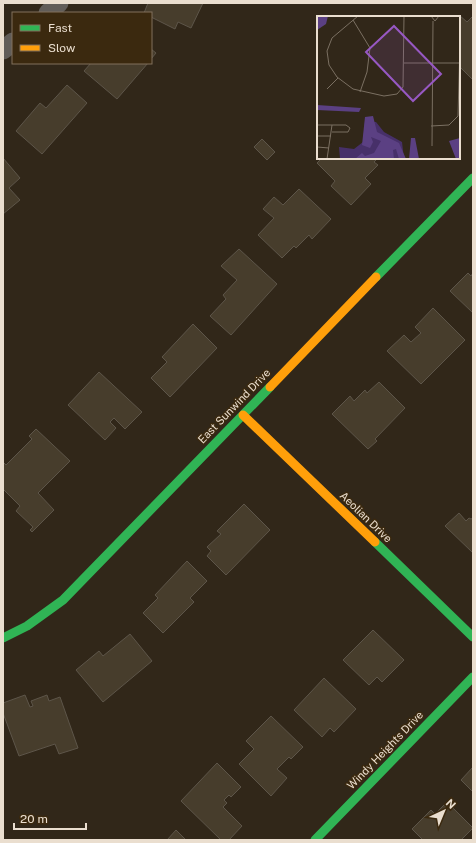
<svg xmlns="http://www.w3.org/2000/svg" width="476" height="843" font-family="'Public Sans',sans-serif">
<rect width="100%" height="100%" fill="#312719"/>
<g fill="#473d2c" stroke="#5d5549">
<path d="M148 3H203L191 28 178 22 175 29 151 17V13H144Z"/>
<path d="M459 15 467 22 473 16V78L472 79 459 66V17H457Z"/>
<path d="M151 49 156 53 151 59Z"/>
<path d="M91 63H148L117 99 84 71Z"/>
<path d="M67 85 87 103 42 154 16 131 40 103 46 108Z"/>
<path d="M262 139 275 152 267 160 254 147Z"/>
<path d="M3 158 20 178 9 188 20 200 3 214Z"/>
<path d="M322 158H378L374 162 378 165 365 178 371 184 351 205 331 186 335 181 317 163Z"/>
<path d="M299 189 331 219 312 239 309 235 296 248 294 246 282 258 258 235 274 218 263 209 274 197 283 205Z"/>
<path d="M239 249 277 284 231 335 210 316 226 299 223 295 237 280 221 266Z"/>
<path d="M468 273 471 276 473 273V313L450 291Z"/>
<path d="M433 308 465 340 421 384 387 351 404 335 411 342 421 333 415 327Z"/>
<path d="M193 324 217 348 170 397 151 378 167 362 162 357Z"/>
<path d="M99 372 142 412 125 429 114 418 110 422 116 428 105 440 68 405Z"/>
<path d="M379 382 405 408 375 439 377 441 368 449 332 414 350 396 354 401 365 390 367 393Z"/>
<path d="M36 429 70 461 38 493 54 510 32 532 30 530 33 527 16 511 20 506 3 489V462L6 465 32 439 29 436Z"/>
<path d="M244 504 270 530 226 575 207 556 211 551 207 547 221 534 217 531Z"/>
<path d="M459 513 466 521 469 518 471 519 473 518V553L445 526Z"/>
<path d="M187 561 207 581 190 598 194 602 163 633 143 613 158 598 155 595Z"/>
<path d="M373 630 404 660 382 682 377 677 369 685 343 660Z"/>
<path d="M130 634 152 661 103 702 76 670 99 651 103 656Z"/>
<path d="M324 678 356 709 334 732 330 728 322 737 294 710Z"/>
<path d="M25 695 30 707 33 706 31 701 47 695 49 701 60 697 78 748 59 754 55 744 19 756 3 713V703Z"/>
<path d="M271 716 303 747 291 759 289 757 277 769 287 778 271 796 239 764 254 749 246 741Z"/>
<path d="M217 763 241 787 231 797 229 795 224 800 227 803 223 807 242 826 229 840H221L181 801Z"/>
<path d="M473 767V792L461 780Z"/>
<path d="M447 802 473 828 461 840H423L412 829 431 810 435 814Z"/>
<path d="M176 830 186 840H167Z"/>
</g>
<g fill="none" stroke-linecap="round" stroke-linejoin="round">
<g stroke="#615d59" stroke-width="19">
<path d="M48 13 59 3"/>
<path d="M3 50 13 42"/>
</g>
<g stroke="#30b455" stroke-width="9">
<path d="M376 277 473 178"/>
<path d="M375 542 473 637"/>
<path d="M3 638 27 626 63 600 270 387"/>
<path d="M315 840 473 677"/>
</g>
<g stroke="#ff9f0a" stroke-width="9">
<path d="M270 387 376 277"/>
<path d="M243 415 375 542"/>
</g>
</g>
<g text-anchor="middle" stroke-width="3" stroke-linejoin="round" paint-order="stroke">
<g font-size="11" fill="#eadecf" stroke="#3b290f">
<text transform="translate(234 406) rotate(-46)" y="4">East Sunwind Drive</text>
<text transform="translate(366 517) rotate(44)" y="4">Aeolian Drive</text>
<text transform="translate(385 750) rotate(-46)" y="4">Windy Heights Drive</text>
</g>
</g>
<g transform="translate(317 16)">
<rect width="143" height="143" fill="#312719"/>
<path d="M48 105 59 106 67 116 85 126 87 143H23L22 131 37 133 46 126Z" fill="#473069"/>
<path d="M0 0H11L9 8 0 14ZM0 89 44 92 42 96 0 94ZM56 100 60 116 82 127 89 143H82L79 133 76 134 77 143H38L45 137 48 140 57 137 64 125 54 121 56 126 53 132 45 129 48 101ZM94 122H98L102 143H92ZM143 122V143H139L132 125Z" fill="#5b4083"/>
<path fill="none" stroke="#7b7062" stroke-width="1" d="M41 0 15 22 10 35 12 49 20 61 36 73 67 80 80 78 86 71 87 0M114 0 118 5 122 0M36 4 53 32 50 56 43 76M87 47H142M10 73 21 62M0 109H29L33 112 31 116H15M114 110 132 109 141 100 143 27M0 120H14M115 130 116 5M0 131 12 132M10 143 15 109"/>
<path fill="#9758c3" fill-opacity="0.15" stroke="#9758c3" stroke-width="2" d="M77 10 124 58 96 85 49 36Z"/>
<rect width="143" height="143" fill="none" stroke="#eadecf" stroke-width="2"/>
</g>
<rect width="476" height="843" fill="none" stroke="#eadecf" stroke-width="8"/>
<rect x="12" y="12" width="140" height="52" fill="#3b290f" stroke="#81715c"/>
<rect x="20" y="25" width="20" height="6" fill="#30b455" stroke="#81715c"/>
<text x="48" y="32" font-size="12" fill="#eadecf">Fast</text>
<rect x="20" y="45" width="20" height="6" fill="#ff9f0a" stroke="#81715c"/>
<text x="48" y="52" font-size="12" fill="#eadecf">Slow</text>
<g transform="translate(444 811) rotate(44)" stroke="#3b290f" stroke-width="3" paint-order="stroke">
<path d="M0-3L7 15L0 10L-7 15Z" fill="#eadecf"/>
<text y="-6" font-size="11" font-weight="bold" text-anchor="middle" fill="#eadecf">N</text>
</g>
<path d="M14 823v6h72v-6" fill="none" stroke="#eadecf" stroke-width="2"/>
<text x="20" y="823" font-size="12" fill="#eadecf" stroke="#3b290f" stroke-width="3" paint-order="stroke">20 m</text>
</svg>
